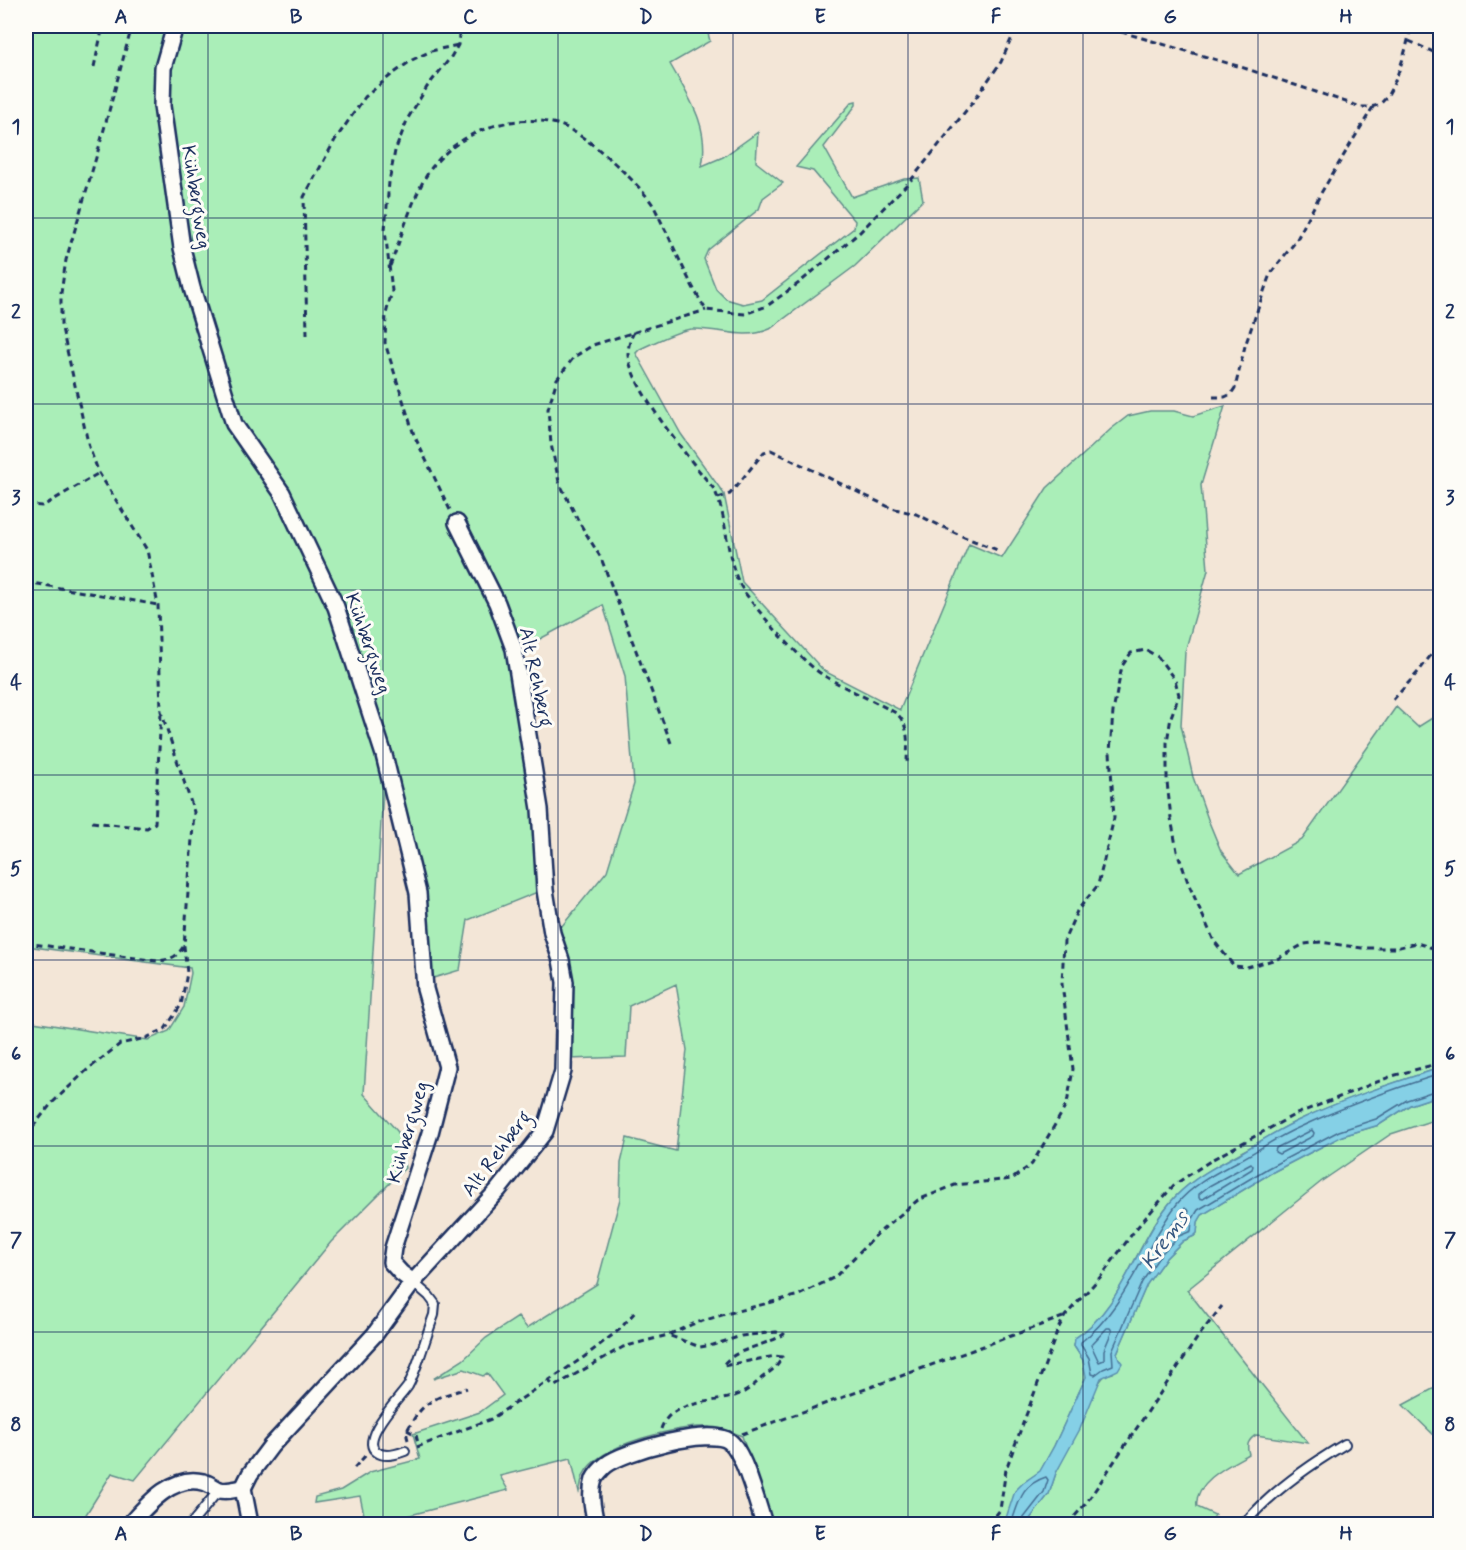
<svg xmlns="http://www.w3.org/2000/svg" width="1466" height="1550" font-family="Mynerve,sans-serif">
<rect width="100%" height="100%" fill="#f3e6d7"/>
<filter id="ink" filterUnits="userSpaceOnUse"><feTurbulence type="fractalNoise" baseFrequency=".0167" numOctaves="2"/><feDisplacementMap in="SourceGraphic" scale="12" xChannelSelector="R" yChannelSelector="G"/><feConvolveMatrix kernelMatrix="1 2 1 2 8 2 1 2 1" color-interpolation-filters="sRGB"/></filter>
<g filter="url(#ink)">
<g fill="#aaeeb8" stroke="#628e8b" stroke-width="1.5">
<path d="M26 26H706L710 41 670 64C689 98 710 126 702 166L723 157 758 132 756 162 783 183 763 198 759 209 708 250 704 259 716 289 726 299 743 304 762 300 854 228 855 221 813 171 796 167 852 102 856 101V105L824 147 852 197 904 179 919 178 923 200 855 266 770 329C743 341 720 328 692 329 680 329 652 344 640 349L636 353 681 434 724 494 742 582 824 671 900 710 969 544 1002 558 1047 488 1111 429 1128 416 1150 411H1174L1193 416 1225 406 1201 485 1208 570 1185 652 1181 725 1193 777 1209 822 1221 851 1239 874 1302 840 1396 707 1418 727 1440 713V1068C1392 1083 1341 1100 1295 1122 1277 1131 1260 1142 1243 1151 1219 1165 1194 1177 1175 1197 1136 1238 1125 1306 1076 1338L1074 1346 1083 1360 1086 1377 1054 1446 1040 1472 1023 1483 1004 1524H771L742 1436C732 1432 721 1427 710 1427 679 1425 599 1444 584 1474 581 1479 581 1487 579 1492L571 1458 500 1476 508 1490 375 1524H366L360 1496 314 1503 315 1497 341 1490 370 1472 420 1459 413 1434 480 1412 503 1395 487 1373 483 1376 464 1369 433 1379 463 1360 486 1338 518 1317 527 1328 597 1284 620 1199 621 1163 627 1138 676 1151 687 1050 676 984 629 1006 626 1057 569 1059 557 932 607 871 634 784 625 676 603 605 510 655 535 809 540 891 468 920 460 970 430 979 399 787 383 791 364 1094 398 1132 405 1168 331 1242 135 1480 112 1473 80 1524H26V1021L148 1040 169 1031 184 1007 191 973 190 968 26 946Z"/>
<path d="M1440 1095V1118L1391 1134 1322 1181 1187 1290 1308 1443 1256 1435C1248 1440 1246 1445 1249 1454 1231 1464 1193 1482 1197 1507L1215 1515 1210 1524H1026L1049 1494 1056 1473 1097 1385 1105 1375 1113 1373 1119 1359 1117 1353 1147 1284 1165 1259 1183 1241 1194 1236 1197 1233 1198 1222 1202 1215 1271 1173 1342 1136 1379 1125 1410 1105Z"/>
<path d="M1440 1385V1441L1403 1405Z"/>
</g>
<path fill="#85d0e6" stroke="#5b90b0" stroke-width="1.5" d="M1440 1068V1095L1410 1105 1379 1125 1342 1136 1271 1173 1202 1215 1198 1222 1197 1233 1194 1236 1183 1241 1165 1259 1147 1284 1117 1353 1119 1359 1122 1363 1118 1370 1101 1378 1080 1429 1056 1473 1049 1494 1026 1524H1004L1015 1491 1023 1483 1040 1471 1054 1446 1086 1377 1083 1360 1074 1346 1075 1338C1124 1307 1137 1238 1175 1197 1193 1178 1216 1166 1239 1154 1257 1143 1276 1131 1295 1122 1340 1100 1392 1083 1440 1068Z"/>
<g fill="none" stroke-linecap="round" stroke-linejoin="round">
<g stroke="#456f94" stroke-width="1.5">
<path d="M1440 1074C1393 1089 1345 1106 1300 1127 1279 1136 1260 1149 1240 1160 1218 1172 1193 1184 1177 1204 1144 1247 1125 1309 1081 1342V1345L1089 1358 1092 1374 1095 1375 1103 1369 1113 1365 1112 1351 1142 1282 1161 1254 1179 1236 1191 1231 1192 1220 1198 1210 1268 1168 1339 1131 1376 1119 1407 1100 1440 1089"/>
<path d="M1312 1130 1314 1133 1313 1136 1279 1154 1275 1152 1276 1148Z"/>
<path d="M1251 1163 1253 1166 1252 1169 1203 1199 1199 1198V1194L1209 1186Z"/>
<path d="M1185 1208 1189 1211 1184 1225 1172 1230 1171 1226Z"/>
<path d="M1107 1328H1110L1112 1331 1104 1350V1360L1099 1362 1091 1345Z"/>
<path d="M1011 1524C1019 1502 1021 1485 1046 1477L1048 1480 1044 1492 1023 1519 1022 1524"/>
</g>
<defs>
<g id="lane">
<path d="M405 1451C397 1454 385 1458 377 1452 358 1440 400 1398 408 1386 418 1367 426 1336 434 1315L435 1304 429 1296 413 1282"/>
<path d="M192 1523 214 1496 222 1492"/>
<path d="M1244 1524C1272 1491 1308 1466 1345 1444"/>
</g>
<g id="street">
<path d="M175 26 163 68 162 106 182 248 192 288 234 424 282 493 336 607 384 755 418 893 425 989 447 1067 430 1133 393 1248 391 1262 401 1273 413 1282"/>
<path d="M130 1524C147 1505 173 1474 203 1482 209 1483 214 1488 220 1490 227 1492 236 1489 243 1488"/>
<path d="M250 1524 243 1488 250 1474 271 1446 375 1334 413 1282 498 1190 545 1131 563 1071 565 982 561 960 552 933 545 890 540 809 514 649 497 603 457 523"/>
<path d="M596 1524C593 1510 589 1494 594 1479 596 1475 602 1468 606 1465 624 1451 710 1427 729 1441 744 1451 758 1506 764 1524"/>
</g>
</defs>
<use href="#lane" stroke="#1b2f5e" stroke-width="12"/>
<use href="#street" stroke="#1b2f5e" stroke-width="20"/>
<g stroke="#1b2f5e" stroke-width="3" stroke-dasharray="6 4.5" stroke-linecap="butt">
<path d="M1101 26 1241 67 1361 107C1369 107 1378 107 1383 101 1396 88 1408 44 1411 26"/>
<path d="M1409 41 1440 55"/>
<path d="M94 67 103 26"/>
<path d="M390 266C401 239 415 188 433 166 462 130 516 111 560 125 585 133 638 182 653 205 658 214 662 224 667 233 679 259 691 286 706 310L745 314 767 306 799 283 860 232 911 180 972 103 1001 62 1017 26"/>
<path d="M634 332C630 339 628 347 628 355 632 390 691 461 714 489 728 518 725 553 739 583 749 603 803 663 823 675 846 689 872 700 896 713 911 726 907 746 907 765"/>
<path d="M307 335 304 197 335 140 365 97 390 76 412 60 431 51 458 45"/>
<path d="M1213 397H1225L1231 394 1235 388 1245 346 1270 274 1296 241 1321 193 1373 107"/>
<path d="M718 498 730 494 764 452 771 450 891 508 916 514 964 537 1000 551"/>
<path d="M26 505 43 506 99 473"/>
<path d="M450 510 414 435 385 343 386 314 392 291 385 230 389 182 395 151 408 118 427 87 451 57 458 45 460 26"/>
<path d="M26 582 158 605"/>
<path d="M1393 700 1419 671 1440 643"/>
<path d="M671 743 601 558 579 522 559 482 551 444 548 409 557 379 574 357 593 345 706 310"/>
<path d="M92 822 147 828 155 823 161 713"/>
<path d="M26 943 157 961C169 960 176 958 183 947"/>
<path d="M26 1135 52 1103 86 1071 120 1044 146 1038 165 1029 181 1005 187 973 184 946 194 812 161 711 158 605 147 550 99 473 89 447 61 324V293L66 260 100 144 132 26"/>
<path d="M547 1380 555 1386 623 1347 668 1335 693 1324 722 1315 799 1295 835 1277 876 1235 918 1200 955 1185 1012 1179 1032 1164 1067 1104 1073 1069 1062 984 1064 941 1077 911 1098 885 1114 818 1110 752 1113 712 1122 666 1131 653 1146 650 1158 657 1175 680 1179 695 1171 717 1167 742V782L1171 818 1177 851 1189 885 1214 941 1234 966 1247 967 1277 959 1304 944 1320 942 1362 948H1395L1417 943 1433 948H1440"/>
<path d="M661 1429C671 1398 715 1405 740 1394 748 1391 756 1383 763 1377 771 1371 778 1367 782 1357L775 1356 723 1366C730 1350 769 1345 784 1334L776 1332 741 1336 713 1345 700 1347 668 1335"/>
<path d="M407 1430 416 1435 419 1447"/>
<path d="M742 1434 1063 1317"/>
<path d="M408 1440C405 1432 408 1429 412 1422 427 1397 441 1397 467 1388"/>
<path d="M417 1447 491 1419 584 1357 619 1330 635 1312"/>
<path d="M354 1468 366 1455"/>
<path d="M989 1524 1000 1510 1006 1469 1059 1327 1065 1316 1103 1274 1135 1230 1174 1185 1213 1159 1294 1115 1392 1076 1440 1063"/>
<path d="M1068 1524 1087 1502 1198 1337 1222 1306"/>
</g>
<use href="#lane" stroke="#fdfcf7" stroke-width="8"/>
<use href="#street" stroke="#fdfcf7" stroke-width="15"/>
</g>
</g>
<path fill="none" stroke="#1b2f5e" stroke-width="1.5" stroke-opacity="0.55" d="M208 26V1524M383 26V1524M558 26V1524M733 26V1524M908 26V1524M1083 26V1524M1258 26V1524M26 218H1440M26 404H1440M26 590H1440M26 775H1440M26 960H1440M26 1146H1440M26 1332H1440"/>
<g text-anchor="middle" stroke-width="6" stroke-linejoin="round" paint-order="stroke">
<g font-size="20" fill="#1b2f5e" stroke="#fdfcf7">
<text transform="translate(197 197) rotate(81)" y="7">Kühbergweg</text>
<text transform="translate(369 643) rotate(71)" y="7">Kühbergweg</text>
<text transform="translate(537 677) rotate(78)" y="7">Alt Rehberg</text>
<text transform="translate(407 1132) rotate(-74)" y="7">Kühbergweg</text>
<text transform="translate(496 1153) rotate(-53)" y="7">Alt Rehberg</text>
</g>
<g font-size="21" font-style="italic" fill="#365780" stroke="#fdfcf7">
<text transform="translate(1164 1240) rotate(-54)" y="7">Krems</text>
</g>
</g>
<rect width="1466" height="1550" fill="none" stroke="#fdfcf7" stroke-width="66"/>
<rect x="33" y="33" width="1400" height="1484" fill="none" stroke="#1b2f5e" stroke-width="2"/>
<g font-size="20" text-anchor="middle" font-weight="bold" fill="#1b2f5e">
<text x="121" y="23">A</text>
<text x="296" y="23">B</text>
<text x="470" y="23">C</text>
<text x="646" y="23">D</text>
<text x="820" y="23">E</text>
<text x="996" y="23">F</text>
<text x="1170" y="23">G</text>
<text x="1346" y="23">H</text>
<text x="16" y="133">1</text>
<text x="1450" y="133">1</text>
<text x="16" y="318">2</text>
<text x="1450" y="318">2</text>
<text x="16" y="504">3</text>
<text x="1450" y="504">3</text>
<text x="16" y="689">4</text>
<text x="1450" y="689">4</text>
<text x="16" y="875">5</text>
<text x="1450" y="875">5</text>
<text x="16" y="1060">6</text>
<text x="1450" y="1060">6</text>
<text x="16" y="1246">7</text>
<text x="1450" y="1246">7</text>
<text x="16" y="1431">8</text>
<text x="1450" y="1431">8</text>
<text x="121" y="1540">A</text>
<text x="296" y="1540">B</text>
<text x="470" y="1540">C</text>
<text x="646" y="1540">D</text>
<text x="820" y="1540">E</text>
<text x="996" y="1540">F</text>
<text x="1170" y="1540">G</text>
<text x="1346" y="1540">H</text>
</g>
</svg>
